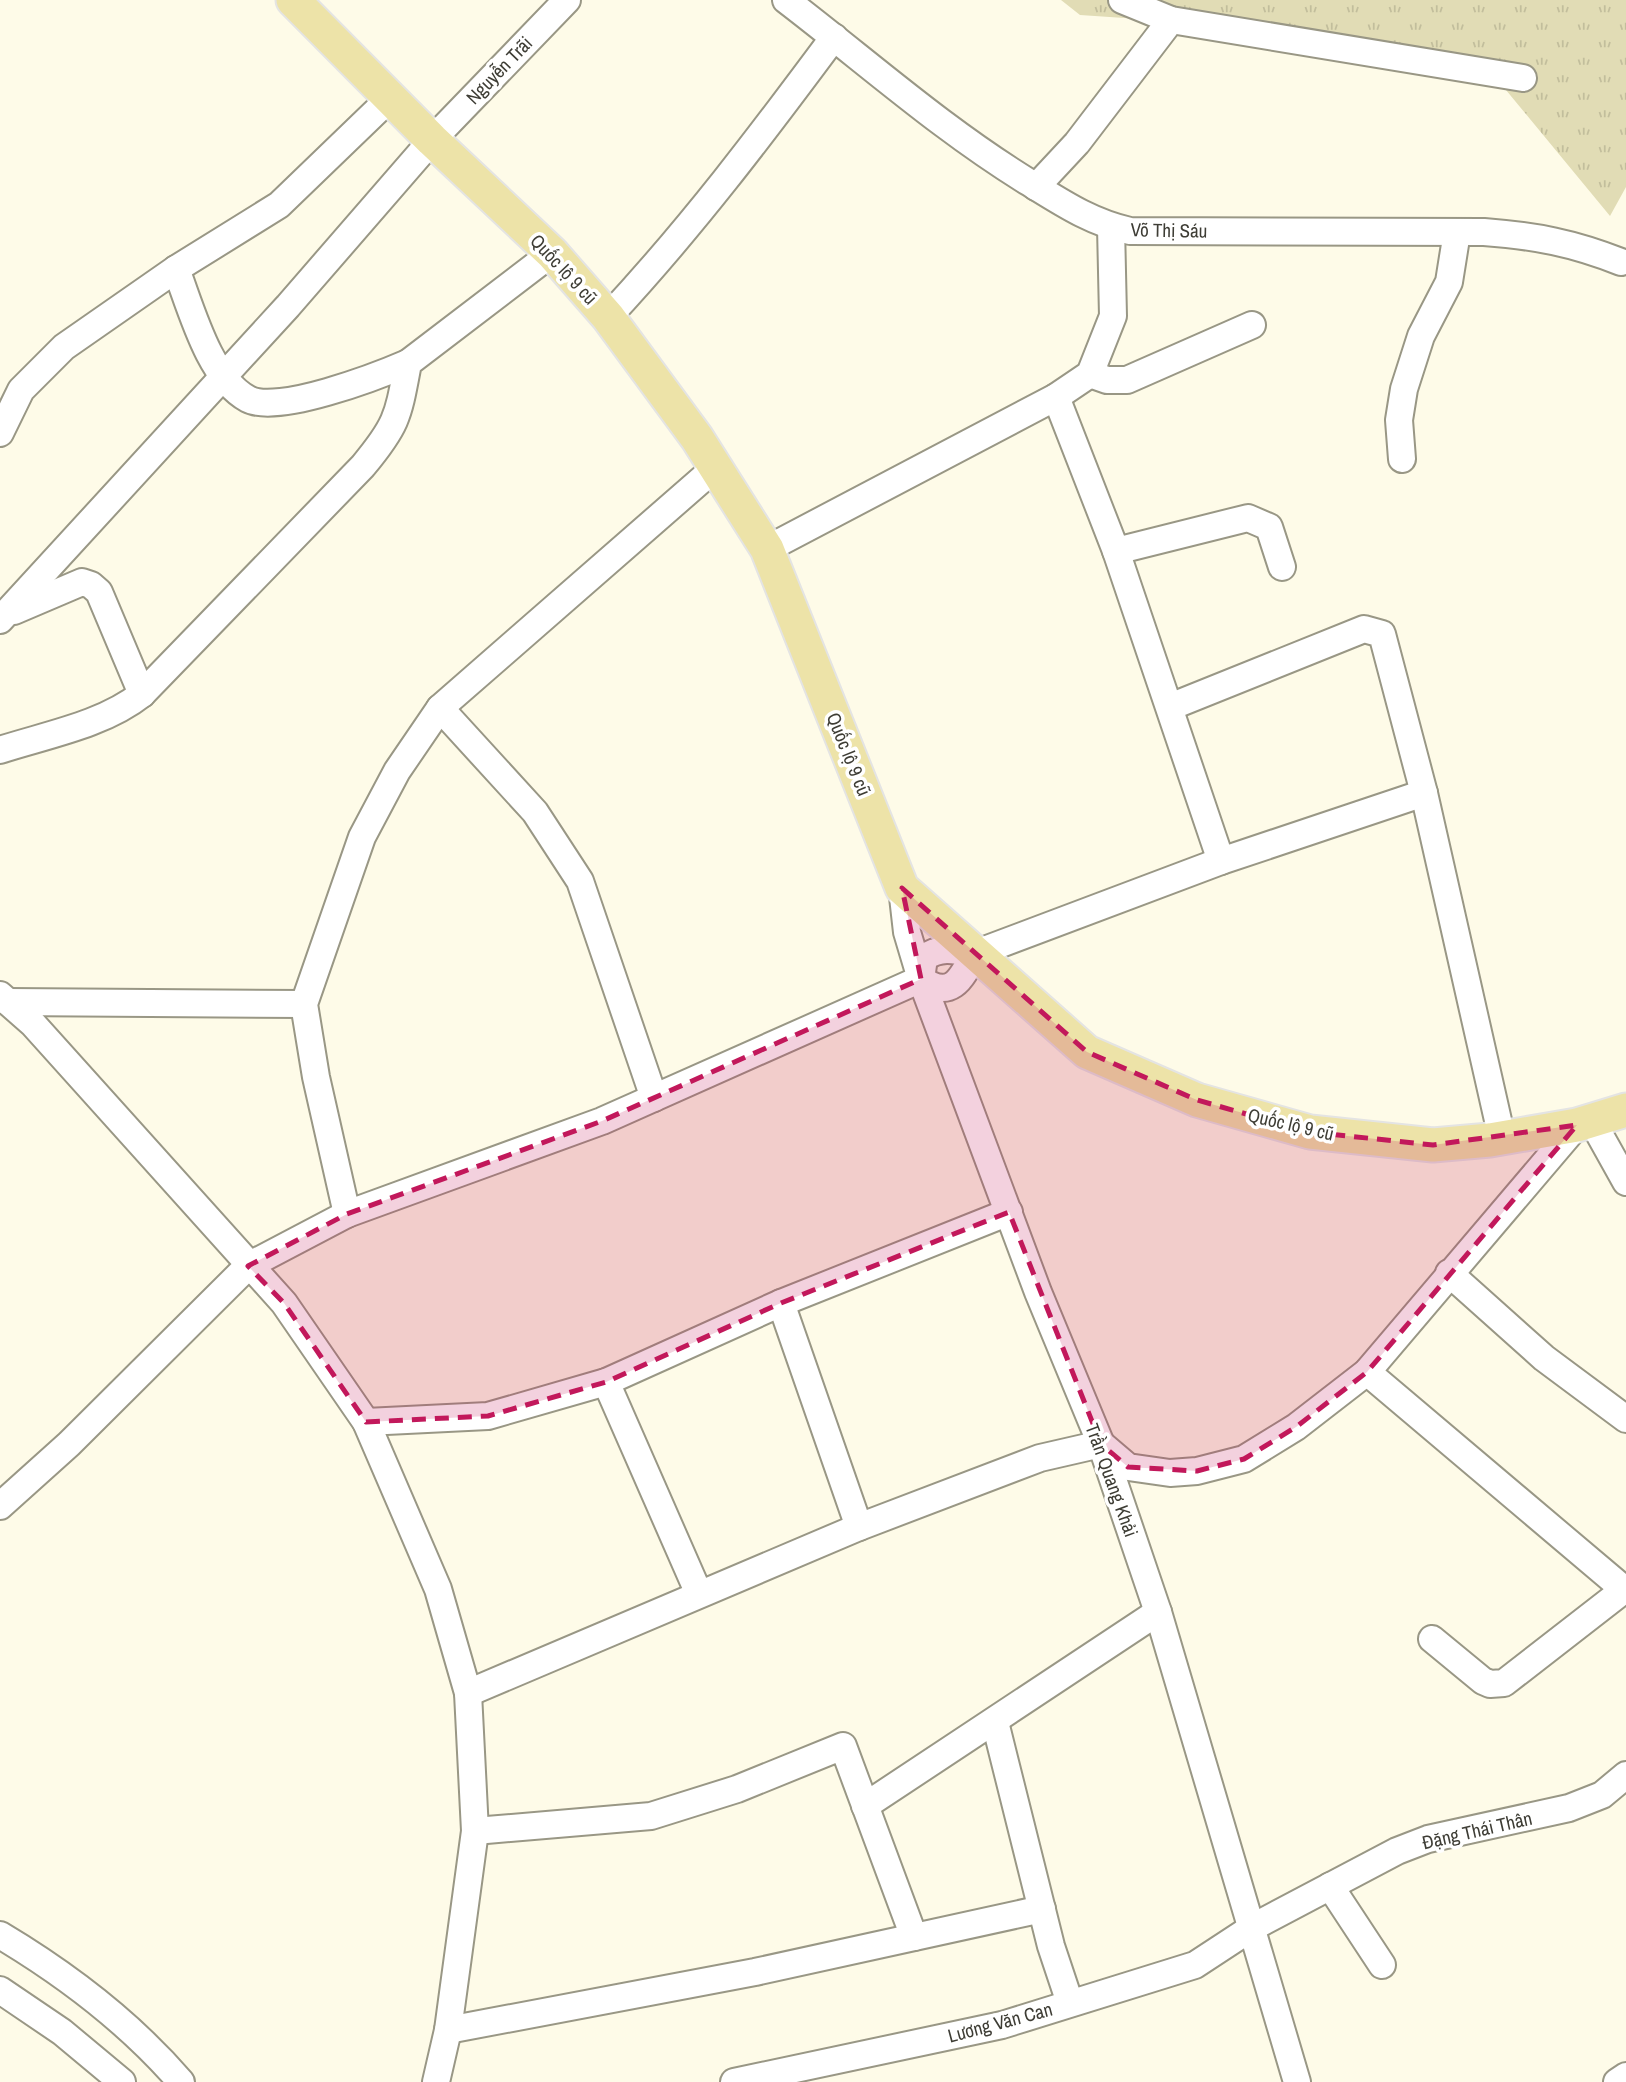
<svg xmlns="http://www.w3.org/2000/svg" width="1626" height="2082" font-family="'Archivo Narrow',sans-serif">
<defs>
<pattern id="grass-tufts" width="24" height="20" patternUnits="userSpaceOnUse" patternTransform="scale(1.75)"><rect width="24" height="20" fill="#e1dcb5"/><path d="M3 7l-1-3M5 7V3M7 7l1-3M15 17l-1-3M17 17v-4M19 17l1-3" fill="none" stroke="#c2be9c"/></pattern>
</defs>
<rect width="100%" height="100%" fill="#fefbe8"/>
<path fill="url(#grass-tufts)" d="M1061 0H1626V187L1610 216 1482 61 1286 29 1080 15Z"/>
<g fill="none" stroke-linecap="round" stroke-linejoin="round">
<defs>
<g id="minor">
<path d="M786 0C867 62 943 130 1030 183 1064 204 1091 222 1130 231L1484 232C1536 236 1573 243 1621 262"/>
<path d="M1122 0 1171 20 1523 78"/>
<path d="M1036 187 1077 143 1171 20"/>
<path d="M176 269C191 308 209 378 248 399 277 415 378 376 408 363"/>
<path d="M608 317C691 228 762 134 834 37"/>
<path d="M1090 374 1107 380H1127L1252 325"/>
<path d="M1056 397 1116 551 1221 861"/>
<path d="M0 433 21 390 64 347 176 269 279 205 390 98"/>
<path d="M1402 459 1399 420 1404 389 1421 336 1449 282 1457 232"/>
<path d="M767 549 1056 397 1090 374 1113 316 1111 227"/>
<path d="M1116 551 1248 518 1269 527 1282 567"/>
<path d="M14 611 82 582 91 585 99 592 142 694"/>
<path d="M0 620 288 306 432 140 567 0"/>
<path d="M1170 707 1364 629 1382 634 1424 793 1502 1138"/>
<path d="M440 708 535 812 580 881 654 1098"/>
<path d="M0 750C46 735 103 725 142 694L363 466C398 424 398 416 408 363L552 253"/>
<path d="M902 888 907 932 921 979 1038 1292 1101 1444 1158 1612 1297 2082"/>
<path d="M921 979 924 958C940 946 955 950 974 954L1221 861 1424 793"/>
<path d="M921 979C950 1000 961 981 974 954"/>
<path d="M0 995 33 1024 284 1303 366 1422 438 1589 468 1693 475 1831 448 2030 436 2082"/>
<path d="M8 1002 304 1004"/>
<path d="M1592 1121 1626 1182"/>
<path d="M347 1214 316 1077 304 1004 362 837 397 771 440 708 716 467"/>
<path d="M1449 1273 1544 1358 1626 1419"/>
<path d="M781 1303 859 1527"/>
<path d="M1367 1372 1626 1591"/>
<path d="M606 1382 699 1594"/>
<path d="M366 1422 488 1416 606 1382 781 1303 1009 1212"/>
<path d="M0 1506 69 1444 248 1266 347 1214 602 1121 921 979"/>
<path d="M1432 1639 1483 1681 1490 1684 1504 1683 1625 1589"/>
<path d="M468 1693 859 1527 1040 1458 1101 1444 1128 1467 1170 1473 1197 1471 1244 1459 1296 1427 1367 1372 1577 1125"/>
<path d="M995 1722 1051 1946 1070 2003"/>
<path d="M865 1806 1158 1612"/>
<path d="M475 1831 651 1816 737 1789 843 1746 914 1937"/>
<path d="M1330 1886 1382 1965"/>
<path d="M0 1935C67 1975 130 2023 181 2082"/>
<path d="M0 1990 62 2032 122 2082"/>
<path d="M448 2030 755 1972 1042 1909"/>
<path d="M734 2082 1002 2025 1195 1965 1253 1927 1397 1851 1428 1839 1569 1808 1602 1795 1626 1775"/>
<path d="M1617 2082 1626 2076"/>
</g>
<path id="major" d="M293 0 432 140 552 253 608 317 697 438 767 549 902 888 1087 1052 1197 1100 1310 1132 1433 1145 1490 1140 1577 1125 1626 1110"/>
</defs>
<use href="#minor" stroke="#999785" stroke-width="30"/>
<use href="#major" stroke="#e4e4e3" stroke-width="37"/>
<use href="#minor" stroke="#fff" stroke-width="26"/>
<use href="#major" stroke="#ede3a8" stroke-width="33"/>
</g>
<path fill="#c2185b" fill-opacity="0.2" stroke="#c2185b" stroke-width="5" stroke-dasharray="14 9" stroke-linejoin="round" d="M902 888 1087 1052 1197 1100 1310 1132 1433 1145 1577 1125 1367 1372 1296 1427 1244 1459 1197 1471 1128 1467 1101 1444 1009 1212 781 1303 606 1382 488 1416 366 1422 284 1303 248 1266 347 1214 602 1121 921 979Z"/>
<g text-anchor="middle" stroke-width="7" stroke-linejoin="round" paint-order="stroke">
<g font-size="19" fill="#3e3d35" stroke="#fff">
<text transform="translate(499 70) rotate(-46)" y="7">Nguyễn Trãi</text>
<text transform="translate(1169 230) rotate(1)" y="7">Võ Thị Sáu</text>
<text transform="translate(564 269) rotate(47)" y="7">Quốc lộ 9 cũ</text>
<text transform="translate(849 754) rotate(68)" y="7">Quốc lộ 9 cũ</text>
<text transform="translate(1291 1124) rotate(13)" y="7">Quốc lộ 9 cũ</text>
<text transform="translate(1112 1480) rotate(70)" y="7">Trần Quang Khải</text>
<text transform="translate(1477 1830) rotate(-13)" y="7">Đặng Thái Thân</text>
<text transform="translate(1000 2022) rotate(-15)" y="7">Lương Văn Can</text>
</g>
</g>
</svg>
